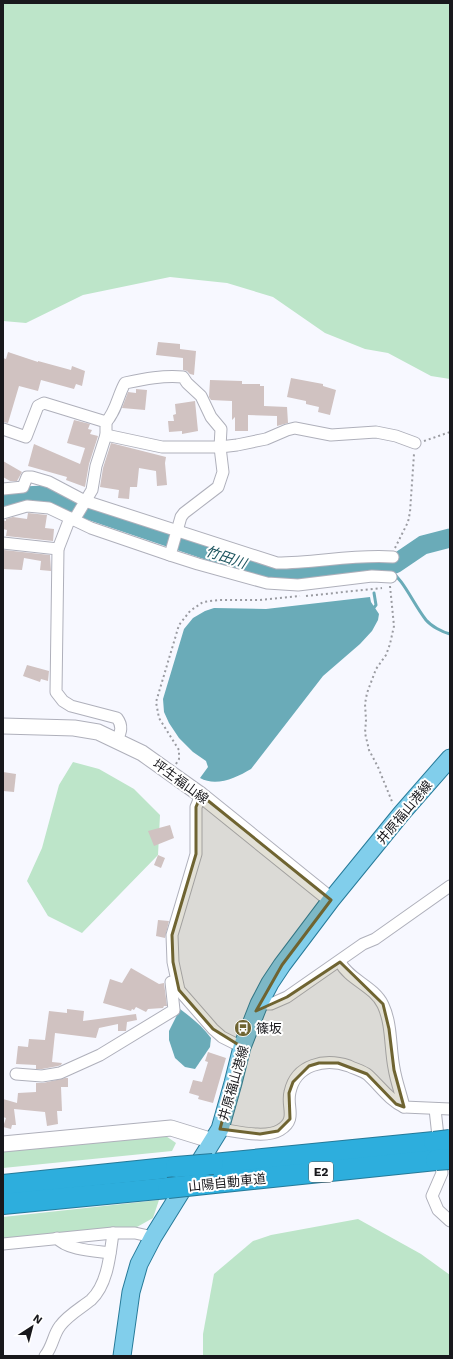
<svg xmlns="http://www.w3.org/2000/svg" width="453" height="1359" font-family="'Work Sans','Noto Sans JP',sans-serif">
<rect width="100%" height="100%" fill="#f7f8ff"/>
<g fill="#bde5c9">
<path d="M3 3H450V379L431 376 388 353 365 349 325 333 273 297 227 283 170 277 83 295 26 323 3 321Z"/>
<path d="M73 762 99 769 134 789 160 815 158 855 82 933 48 916 27 881 42 848 59 785Z"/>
<path d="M163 1134 176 1143 172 1151 3 1168V1150Z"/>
<path d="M159 1200 153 1218 137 1227 3 1240V1217Z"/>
<path d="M358 1219 421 1254 450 1275V1356H203V1334L214 1274 253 1241 271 1235Z"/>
</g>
<g fill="#6aabb8">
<path d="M370 597 371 602 379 614 378 620 372 631 360 644 323 676 251 769C236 778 216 787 200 778L208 767 206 761 193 752 179 738 169 723 164 712 163 699 184 629 193 618 205 611 214 608 266 609Z"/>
<path d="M180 1009C192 1018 202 1026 211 1038L210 1047 195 1069 185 1067 175 1058 169 1040V1031Z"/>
</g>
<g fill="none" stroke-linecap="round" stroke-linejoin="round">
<g stroke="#6aabb8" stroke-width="3">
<path d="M386 566C405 581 412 602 426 620 431 626 442 632 450 634"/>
<path d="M368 568 369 573"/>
<path d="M372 610 376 605 374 593"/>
</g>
<path stroke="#6aabb8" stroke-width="19" d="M3 497 44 495 269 571 289 573 386 566 395 564 423 545 450 538"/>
</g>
<g fill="#d0c2c1">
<path d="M158 342 180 344V349L196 351 194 375 190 374 187 371 183 370V358L156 355Z"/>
<path d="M8 352 38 362V361L71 370 72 366 85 371 82 386 76 384 74 389 41 380 38 391 19 386 8 423 3 422V358L6 359Z"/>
<path d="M291 378 323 384V386L336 390 330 415 318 412 319 407 306 404V401L287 397Z"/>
<path d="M210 380 242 381V384H260V386H264V406L287 407 288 423 277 426V416L248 415V431H235V417L232 420V401L211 400 209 397Z"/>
<path d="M136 389 147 390 145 410 122 408 128 392 136 393Z"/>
<path d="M195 401 198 431 182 434V431L169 432 168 421H174L173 415 176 414 175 404Z"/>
<path d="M74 420 90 424 88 429 92 430 90 434 98 436 89 464 85 487 66 480 67 477 28 466 34 444 80 464 85 448 67 443Z"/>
<path d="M111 443 166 457 165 463 167 485 157 486 156 471 139 468 137 487H130L129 499 118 498 119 490 100 487 103 468Z"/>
<path d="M3 461 22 472 17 481H10L3 477Z"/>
<path d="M28 513 47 515 45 528 54 529 53 541 6 536 7 530 3 529V520L6 521V519L13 517 27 519Z"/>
<path d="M4 550 50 555 51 571 40 570 41 561 24 558 22 570 3 569V554Z"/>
<path d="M27 665 49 671 48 681 41 679 40 682 23 676Z"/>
<path d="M3 772 16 774 14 792 3 791Z"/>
<path d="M170 825 174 838 154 846 148 831Z"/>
<path d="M158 855 165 858 161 868 154 865Z"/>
<path d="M158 920 169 921 165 938 156 936Z"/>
<path d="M131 968 159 984 164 983 167 1006H164L163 1008 148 1009 146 1012 136 1007 134 1010 132 1009 131 1011 103 1003 110 979 122 983Z"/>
<path d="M67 1009 84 1011 83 1021 136 1014 137 1020 127 1022 126 1031H118V1024L99 1028 96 1038 55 1033 52 1062 62 1063 61 1065 58 1066 42 1069H36V1065L16 1064 18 1046 28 1047 29 1039 45 1040 49 1011 67 1013Z"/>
<path d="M208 1052 226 1058 213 1103 198 1099 199 1096 189 1093 193 1080 202 1082 208 1062 205 1061Z"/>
<path d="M65 1078H68V1087H61L62 1111H57L58 1124 47 1126 45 1112 14 1109 16 1125H12L11 1129 3 1127 6 1118 3 1117V1099L17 1103 18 1093 36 1092V1083H43Z"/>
</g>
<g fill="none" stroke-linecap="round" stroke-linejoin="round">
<defs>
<g id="street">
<path d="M106 422C116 412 118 395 125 383 144 379 164 375 183 377L187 383 201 396 211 417 221 429 220 447 223 472 218 487 184 513 181 517 170 555"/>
<path d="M3 429 26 437 38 406 44 403 106 422V435L96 466 92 490 74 520"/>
<path d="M106 435 162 447H220L237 445 266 439 287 430 295 428 331 435 376 432 396 436 415 443"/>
<path d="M3 489 23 487 27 477H32L49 482 85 501 277 563C316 563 354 554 393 557"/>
<path d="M3 513 27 506 49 508 91 528 170 555 198 564 267 583 298 585 372 576 391 577"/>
<path d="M70 518 58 549 56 692 63 701 71 706 117 718C123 726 121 732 117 740"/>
<path d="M3 543 58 549"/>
<path d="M201 795 196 807V854L172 935 173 962 179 990 213 1029 222 1037 242 1047"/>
<path d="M340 962C349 980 374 986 383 1005 392 1024 390 1048 394 1068 396 1081 401 1094 404 1107L450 1109"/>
<path d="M259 1004H271L287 997 363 944 375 939 450 886"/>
<path d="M16 1074 42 1076 60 1073 100 1055 174 1010 171 982"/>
<path d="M435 1109 442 1173 432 1196 438 1210 450 1221"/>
<path d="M220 1129C236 1131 265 1139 280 1130 298 1119 286 1107 290 1092 296 1064 325 1058 349 1066 355 1069 363 1071 368 1075 380 1086 389 1100 404 1107"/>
<path d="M57 1238C67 1250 95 1251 110 1253"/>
<path d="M3 1244 113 1233H135L153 1237"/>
<path d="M45 1356C53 1346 53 1335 60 1326 68 1315 81 1308 91 1300 108 1284 110 1254 113 1233"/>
</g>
<g id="secondary">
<path d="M3 726 74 728 98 732 142 753 201 795 331 900"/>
<path d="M3 1144 171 1128 213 1141"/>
</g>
<path id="primary" d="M122 1356 131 1292 139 1264 153 1237 220 1129 233 1083 242 1047 259 1004 270 983 282 965 331 900 401 814 450 758"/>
<g id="highway">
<path d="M213 1164 434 1142"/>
<path d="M205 1184 436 1160"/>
<path d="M3 1185 176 1167"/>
<path d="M3 1204 168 1188"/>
</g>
</defs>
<use href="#street" stroke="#afb0bb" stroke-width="13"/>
<use href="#secondary" stroke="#afb0bb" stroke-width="17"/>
<use href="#primary" stroke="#267a99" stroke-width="19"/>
<use href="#highway" stroke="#267a99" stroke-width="22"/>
<g stroke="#9a9ba1" stroke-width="2" stroke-dasharray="2 3" stroke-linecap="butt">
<path d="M424 441 450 432"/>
<path d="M395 548 408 522 410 512 414 454"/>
<path d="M390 586 394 626 390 644 386 655 376 669 367 693 365 704 366 720 365 733 369 750 378 767 393 804"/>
<path d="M306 596 382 588"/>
<path d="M176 764 179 759V750L159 718 156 702 179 625 190 611 203 602 219 600H259L300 596"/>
</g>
<use href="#street" stroke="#fff" stroke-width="11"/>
<use href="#secondary" stroke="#fff" stroke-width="15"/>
<use href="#primary" stroke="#81ceeb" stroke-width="17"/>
<use href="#highway" stroke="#2daedd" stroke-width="20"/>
<defs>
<g id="highway-bridge">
<path d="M434 1142 450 1140"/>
<path d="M436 1160 450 1159"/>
<path d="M176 1167 213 1164"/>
<path d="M168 1188 205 1184"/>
</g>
</defs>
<use href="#highway-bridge" stroke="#267a99" stroke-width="22" stroke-linecap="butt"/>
<use href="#highway-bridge" stroke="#2daedd" stroke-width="20"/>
</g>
<path fill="#6f6431" fill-opacity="0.2" stroke="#6f6431" stroke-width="3" stroke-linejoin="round" d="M201 795 331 900 282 965 256 1011 287 997 340 962 383 1004 389 1029 394 1070 404 1107 396 1104 367 1074 338 1063H319L309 1066 293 1082 289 1093 290 1119 278 1131 260 1134 220 1129 242 1047 213 1029 179 990 173 962 172 935 196 854V807Z"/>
<defs>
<symbol id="bus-disc" viewBox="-11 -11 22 22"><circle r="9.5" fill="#6f6431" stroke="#fff"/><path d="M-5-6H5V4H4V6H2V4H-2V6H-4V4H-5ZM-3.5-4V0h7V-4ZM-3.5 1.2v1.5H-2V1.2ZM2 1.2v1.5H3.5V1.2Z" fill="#fff"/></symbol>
</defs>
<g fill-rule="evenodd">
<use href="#bus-disc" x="233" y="1018" width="20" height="20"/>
</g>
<g text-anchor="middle" stroke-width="4" stroke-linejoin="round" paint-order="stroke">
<rect fill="#fff" stroke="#5d5d60" stroke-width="1" x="309" y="1162" width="24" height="20" rx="3"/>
<g font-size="12" font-weight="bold" fill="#18181c">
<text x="321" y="1176">E2</text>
</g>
<g font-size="13" fill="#18181c" stroke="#fff">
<text transform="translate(181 781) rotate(36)" y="5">坪生福山線</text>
<text transform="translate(404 812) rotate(-50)" y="5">井原福山港線</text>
<text transform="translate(233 1083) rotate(-74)" y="5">井原福山港線</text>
<text transform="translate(227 1182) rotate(-6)" y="5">山陽自動車道</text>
</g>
<g font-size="13" fill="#18181c" stroke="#fff" text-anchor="start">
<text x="256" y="1033">篠坂</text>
</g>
<g font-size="14" font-style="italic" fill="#1b535d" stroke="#fff">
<text transform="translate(226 557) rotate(19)" y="5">竹田川</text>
</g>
</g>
<rect width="453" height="1359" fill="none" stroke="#18181c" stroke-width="8"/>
<g transform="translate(32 1327) rotate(36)" stroke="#ffffff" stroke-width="3" paint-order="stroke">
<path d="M0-3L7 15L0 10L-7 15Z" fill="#18181c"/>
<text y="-6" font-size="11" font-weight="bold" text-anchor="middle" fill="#18181c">N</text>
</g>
</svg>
